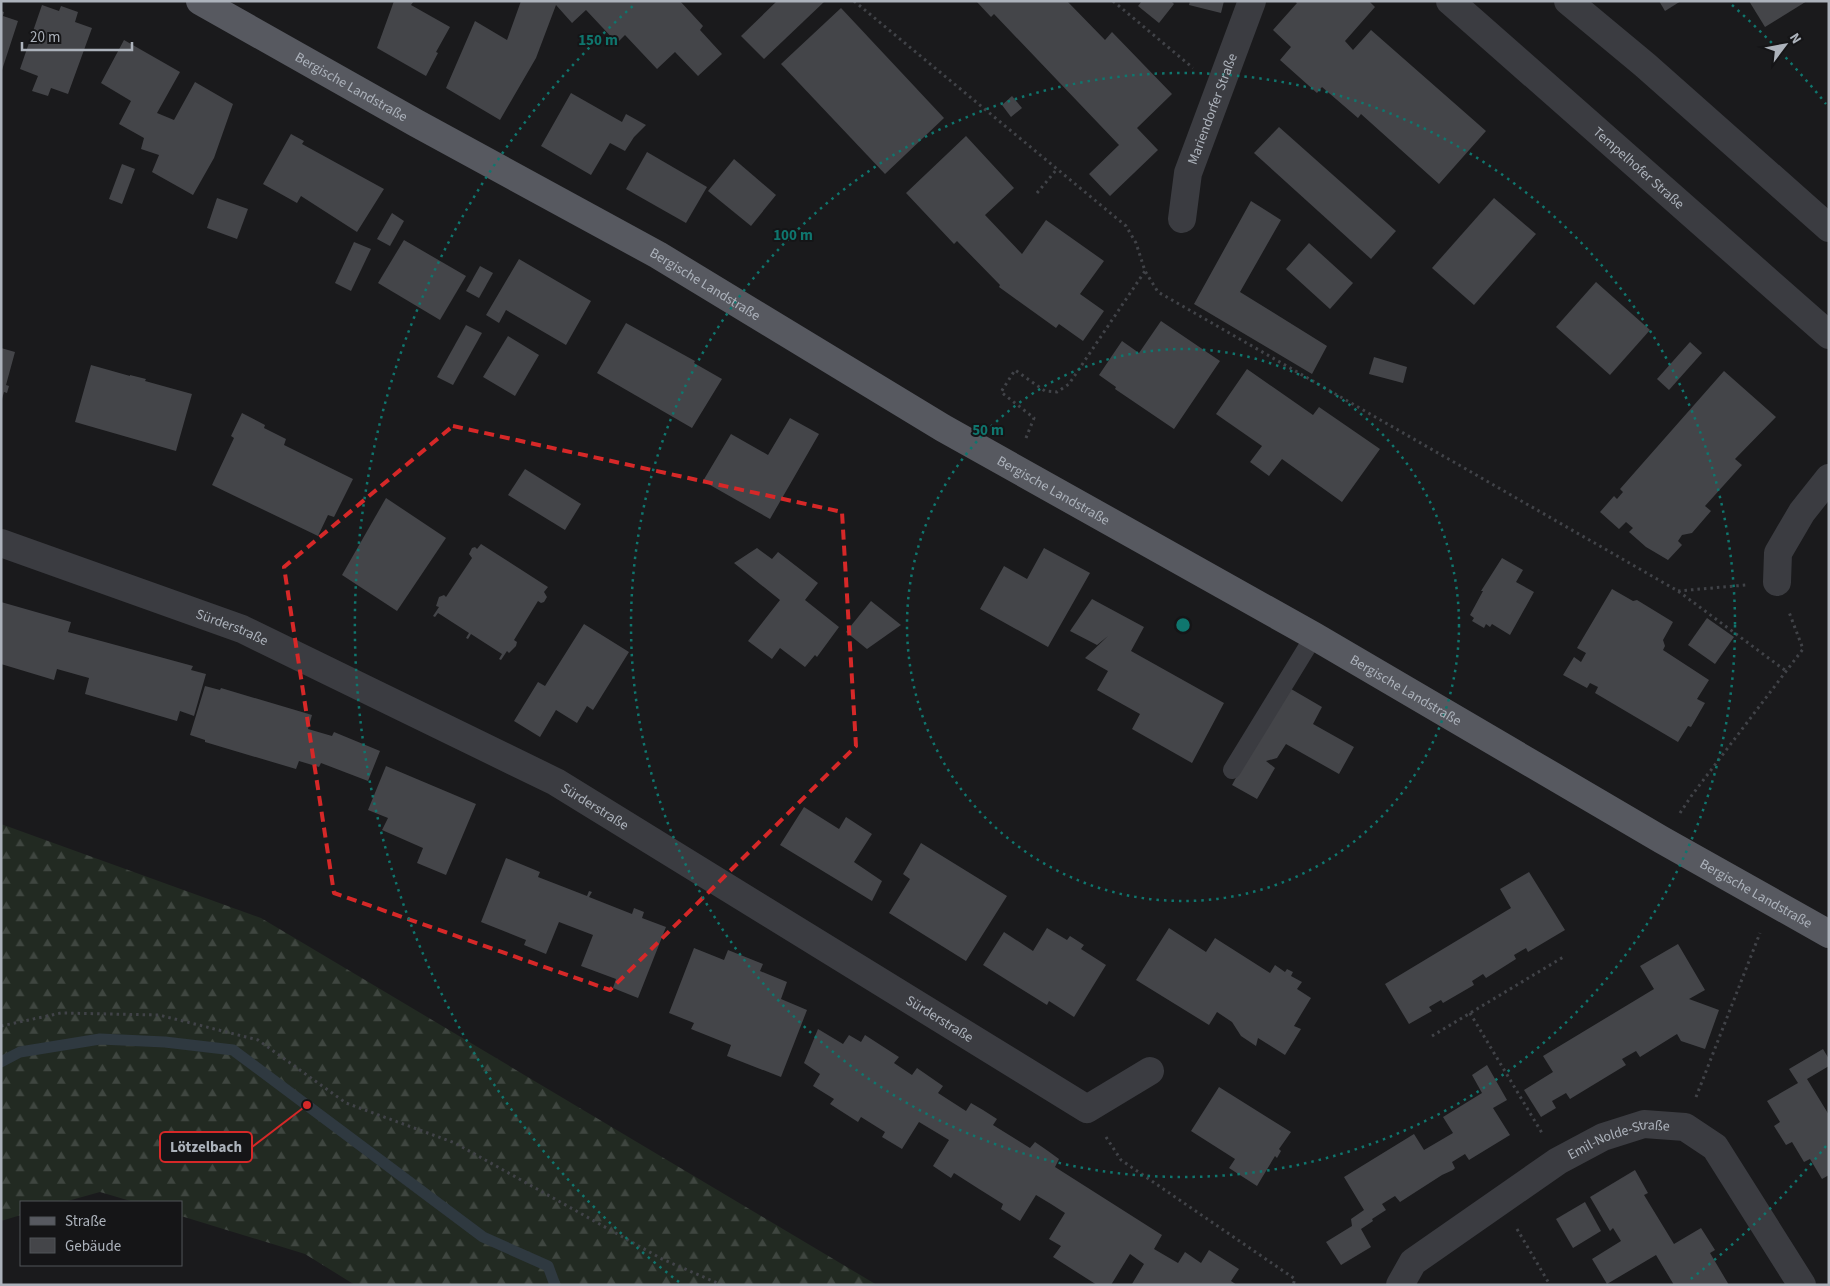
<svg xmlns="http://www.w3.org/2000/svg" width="1830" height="1286" font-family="'Source Sans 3',sans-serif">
<defs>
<pattern id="forest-firs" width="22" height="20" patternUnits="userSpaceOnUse" patternTransform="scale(1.25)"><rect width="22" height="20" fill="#222a22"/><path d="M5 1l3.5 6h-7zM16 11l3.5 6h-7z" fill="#3f4640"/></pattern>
</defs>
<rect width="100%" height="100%" fill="#1a1a1c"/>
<path fill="url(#forest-firs)" d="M1 824 261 918 877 1285H355L305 1254 181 1216V1202H134L100 1192 64 1202H21V1215L1 1221Z"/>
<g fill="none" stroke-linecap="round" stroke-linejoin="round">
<path stroke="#2f3940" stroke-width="11" d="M1 1062 20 1052 100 1039 165 1042 233 1050 483 1237 548 1266 555 1285"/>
</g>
<g fill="#444549">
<path d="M394 1H414L411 5 450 27 436 52 438 53 426 76 377 48Z"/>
<path d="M521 1H680L703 26 700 30 722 54 698 76 675 52 657 69 625 35 617 43 586 10 572 23 556 5 536 58 500 120 446 88 475 21 507 40Z"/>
<path d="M777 1H825L764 59 741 36Z"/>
<path d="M976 1H1067L1105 40 1112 32 1172 94 1137 128 1158 150 1110 196 1089 174 1119 145 994 14 991 17Z"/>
<path d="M1142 1H1171L1174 4 1159 23 1138 6Z"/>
<path d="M1190 1H1224L1221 13 1189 5Z"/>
<path d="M1294 1H1371L1370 2 1375 7 1345 41 1353 50 1371 30 1486 131 1439 184 1361 114 1358 118 1322 87 1317 93 1280 60 1291 47 1273 30 1297 3Z"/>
<path d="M1659 1H1681L1665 11Z"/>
<path d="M1749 1H1807L1765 27Z"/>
<path d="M42 5 59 11 61 6 78 12 75 22 92 28 68 94 51 88 48 96 32 91 38 76 20 69Z"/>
<path d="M841 8 944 118 885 174 781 64Z"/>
<path d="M1 11 4 12 3 16 18 21 2 70Z"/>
<path d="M124 40 180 72 157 113 174 120 195 82 233 104 214 158 193 195 152 172 159 155 141 149 144 138 119 124 131 101 101 83Z"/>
<path d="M571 93 622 122 626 114 646 125 634 137 625 151 610 143 591 175 541 146Z"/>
<path d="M1012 96 1022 108 1011 117 1002 105Z"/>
<path d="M1279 127 1396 231 1371 259 1254 153Z"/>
<path d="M291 134 304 141 302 144 384 189 357 232 301 196 297 203 263 184Z"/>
<path d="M966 136 1014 188 985 215 1022 254 1046 220 1104 261 1080 294 1104 311 1083 341 1059 324 1056 328 999 287 1000 285 957 241 954 244 906 193Z"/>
<path d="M647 152 707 187 686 223 626 189Z"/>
<path d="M734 159 776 195 751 226 708 191Z"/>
<path d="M122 164 135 169 122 204 109 199Z"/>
<path d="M217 198 248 209 237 239 207 228Z"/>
<path d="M1494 198 1536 234 1474 305 1432 268Z"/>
<path d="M1251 201 1281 220 1240 292 1327 346 1312 374 1194 304Z"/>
<path d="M392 213 404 221 390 246 377 239Z"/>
<path d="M404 240 466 276 440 320 378 283Z"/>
<path d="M354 242 371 249 351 291 335 283Z"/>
<path d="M1309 243 1353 283 1330 309 1286 269Z"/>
<path d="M519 259 591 301 566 345 506 310 499 323 486 315Z"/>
<path d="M480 266 493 273 479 298 466 291Z"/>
<path d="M1596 282 1650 330 1610 375 1556 327Z"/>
<path d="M1161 321 1220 361 1174 429 1115 389 1116 387 1099 375 1122 341 1139 353Z"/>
<path d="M626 323 695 361 694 363 722 379 692 428 597 373Z"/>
<path d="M466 325 482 333 453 385 437 377Z"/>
<path d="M508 336 539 355 515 396 483 377Z"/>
<path d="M1690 342 1702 353 1669 390 1657 379Z"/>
<path d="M1 348 15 352 6 385 9 386 7 393 4 392 2 399Z"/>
<path d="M1374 357 1407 367 1403 383 1369 374Z"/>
<path d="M91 365 130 376V375L146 379 145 381 192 394 176 451 75 422Z"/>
<path d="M1247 369 1313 415 1319 407 1380 449 1342 502 1282 459 1269 476 1250 462 1262 446 1216 414Z"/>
<path d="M1724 371 1776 417 1735 459 1742 465 1705 506 1711 511 1692 533 1682 535 1678 541 1682 545 1668 560 1646 547 1629 532 1633 528 1626 522 1619 529 1600 512 1614 496 1617 499 1623 492 1620 489Z"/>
<path d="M242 413 265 425 264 428 286 439 284 445 353 479 334 517 328 515 318 536 212 485 234 438 231 436Z"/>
<path d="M790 418 819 434 770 519 703 481 731 434 768 455Z"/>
<path d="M525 469 581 504 565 530 508 495Z"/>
<path d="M386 498 446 538 397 611 342 575Z"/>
<path d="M481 544 548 587 544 592 547 597 544 602 541 603 538 601 514 640 517 642 516 646 509 653 507 651 501 660 499 659 502 654 471 634 468 639 466 638 469 633 438 613 435 617 433 616 439 607 436 606 439 597 444 595 446 597 472 558 469 554 472 548 475 547 477 549Z"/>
<path d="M757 548 772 559 778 552 818 583 805 600 839 627 817 657 815 655 805 667 780 648 772 659 748 641 780 600 734 563Z"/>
<path d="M1044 548 1090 573 1048 647 980 609 1004 566 1027 579Z"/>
<path d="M1502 558 1523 570 1516 582 1534 592 1510 635 1492 624 1490 627 1486 624 1484 628 1472 621 1474 618 1470 615 1483 591H1481Z"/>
<path d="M1612 589 1633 601 1637 600 1673 622 1663 640 1665 646 1663 650 1709 680 1697 699 1705 703 1691 727 1688 726 1678 742 1595 693 1598 687 1590 683 1587 688 1563 675 1574 657 1581 662 1586 653 1577 648Z"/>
<path d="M1092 599 1144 627 1131 651 1224 703 1192 763 1132 729 1140 714 1097 690 1108 671 1085 658 1108 636 1097 645 1070 631Z"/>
<path d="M871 601 901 625 867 649 846 632Z"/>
<path d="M1 602 71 622 68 632 193 666 191 670 206 674 194 716 180 711 177 721 85 694 89 678 57 669 54 680 1 664Z"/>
<path d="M1707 618 1734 637 1715 664 1688 645Z"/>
<path d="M584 624 629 652 593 710 587 706 577 723 556 710 540 737 514 721 538 682 545 686Z"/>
<path d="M205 686 220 690 221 688 312 715 308 729 332 736 334 732 380 751 368 781 321 763 319 767 299 761 296 769 205 742V740L190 735Z"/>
<path d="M1286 686 1322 707 1313 724 1354 747 1339 774 1286 744 1277 758 1266 761 1275 768 1257 799 1232 785Z"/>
<path d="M386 766 476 804 446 875 417 863 423 848 382 830 388 818 368 810Z"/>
<path d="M804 807 839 829 846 817 872 834 854 862 882 881 872 901 780 845Z"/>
<path d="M921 843 1007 896 966 961 889 913 910 879 903 874Z"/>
<path d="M506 858 540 872 538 877 587 896 589 891 592 892 589 897 632 914 634 908 644 912 642 918 666 927 638 998 613 988 616 979 581 966 593 935 559 922 546 954 524 945 526 940 481 922Z"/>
<path d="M1529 872 1565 930 1528 952 1526 948 1514 955 1516 959 1486 978 1483 974 1472 981 1474 985 1443 1003 1441 1000 1429 1007 1432 1011 1409 1024 1385 984 1511 908 1500 889Z"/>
<path d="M1047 928 1067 940 1070 936 1084 945 1081 949 1106 965 1074 1017 1049 1001 1047 1005 983 965 1004 932 1033 951Z"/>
<path d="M1169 928 1206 952 1215 938 1270 973 1275 965 1285 972 1287 969 1293 972 1291 976 1302 982 1297 989 1311 998 1294 1026 1301 1029 1285 1055 1258 1038 1256 1046 1241 1036 1232 1022 1217 1012 1209 1025 1136 980Z"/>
<path d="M1678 944 1705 990 1689 999 1719 1010 1705 1049 1681 1041 1677 1034 1640 1057 1636 1051 1622 1059 1626 1065 1570 1099 1566 1093 1552 1101 1556 1108 1541 1117 1524 1090 1553 1072 1543 1056 1654 989 1640 966Z"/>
<path d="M694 948 724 960 728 950 763 964 760 971 787 982 781 999 807 1010 781 1077 727 1056 731 1045 691 1029 694 1023 669 1013Z"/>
<path d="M818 1029 843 1044 849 1035 861 1042 865 1035 899 1057 894 1063 912 1075 917 1068 943 1086 938 1093 966 1111 971 1103 983 1110 997 1119 993 1125 1030 1148 1035 1142 1048 1151 1059 1159 1055 1167 1162 1235 1154 1249 1178 1263 1185 1252 1201 1263 1209 1250 1239 1269 1231 1281 1237 1285H1134L1132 1284 1144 1264 1130 1254 1111 1285H1097L1053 1257 1061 1246 1049 1239 1065 1213 1051 1204 1036 1195 1020 1221 1001 1209 1003 1204 979 1189 954 1173 951 1178 933 1166 949 1140 919 1122 902 1149 882 1137 885 1132 861 1117 858 1122 830 1104 834 1099 813 1086 820 1074 804 1063Z"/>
<path d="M1823 1049 1829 1059V1066L1807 1079 1829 1115V1175L1822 1179 1810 1159 1804 1162 1792 1142 1786 1145 1774 1126 1780 1122 1767 1101 1798 1083 1789 1069Z"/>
<path d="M1487 1065 1507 1100 1493 1108 1510 1135 1469 1160 1465 1154 1452 1162 1455 1168 1453 1170 1442 1175 1400 1202 1395 1196 1382 1204 1386 1210 1372 1219 1373 1221 1361 1229 1371 1247 1341 1265 1326 1242 1352 1226 1351 1219 1364 1210 1344 1177 1414 1134 1424 1150 1453 1133 1443 1117 1482 1093 1472 1075Z"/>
<path d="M1219 1087 1291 1132 1279 1149 1281 1151 1277 1158 1275 1156 1257 1186 1229 1168 1235 1159 1191 1131Z"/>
<path d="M1635 1170 1648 1193 1644 1195 1674 1244 1701 1228 1715 1250 1710 1253 1729 1285H1674L1656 1255 1607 1284 1592 1259 1621 1241 1613 1228 1610 1231 1590 1197Z"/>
<path d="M1585 1202 1601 1231 1573 1248 1556 1219Z"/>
</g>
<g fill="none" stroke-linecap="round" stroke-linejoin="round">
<g stroke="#414348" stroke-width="3" stroke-dasharray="2.5 4" stroke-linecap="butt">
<path d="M854 1 1126 226 1136 243 1145 271 1158 292 1678 591 1786 671"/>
<path d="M1113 1 1193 68"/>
<path d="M1037 193 1057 169"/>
<path d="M1026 438 1034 418 1001 392 1015 370 1045 391 1057 392 1069 384 1145 271"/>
<path d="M1678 591 1746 585"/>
<path d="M1680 813 1692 795 1803 649 1789 612"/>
<path d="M1470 1013 1542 1133"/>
<path d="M1 1026 61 1013 159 1015 258 1040 346 1103 455 1143 662 1259 722 1285"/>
<path d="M1432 1036 1565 956"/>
<path d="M1696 1097 1760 933"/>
<path d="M1106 1137 1121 1160 1295 1279 1293 1285"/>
<path d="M1517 1229 1550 1285"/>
</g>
<path stroke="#3b3c41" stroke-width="18" d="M1232 770 1314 636"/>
<g stroke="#3b3c41" stroke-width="28">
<path id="s1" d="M1450 1 1829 335"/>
<path d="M1568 1 1645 65 1829 228"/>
<path id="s2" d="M1182 219 1188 173 1252 1"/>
<path id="s3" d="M1 543 242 629 556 782 1087 1109 1150 1071"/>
<path d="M1777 582 1778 553 1802 512 1829 478"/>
<path id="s4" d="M1400 1285 1413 1262 1558 1161 1603 1137 1644 1124 1685 1127 1715 1147 1802 1285"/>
</g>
<path stroke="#575960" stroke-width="28" id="s5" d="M200 1 416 123 658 255 943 428 1314 636 1662 840 1829 934"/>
</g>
<path fill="none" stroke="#d62828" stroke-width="4" stroke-dasharray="10 6" stroke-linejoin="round" d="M453 426 842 512 856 746 610 990 334 893 284 567Z"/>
<g fill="none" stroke="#0f766e" stroke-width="2.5" stroke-dasharray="2.5 5">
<circle cx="1183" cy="625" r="276"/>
<circle cx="1183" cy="625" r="552"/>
<path d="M1826 1146A828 828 0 0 1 1687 1282M679 1282A828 828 0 0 1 634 5M1732 5A828 828 0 0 1 1826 104"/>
</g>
<g text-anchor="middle" stroke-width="4" stroke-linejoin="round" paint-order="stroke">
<g font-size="14" fill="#acb2bb" stroke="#151517">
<text dy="5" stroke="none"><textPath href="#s5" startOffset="174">Bergische Landstraße</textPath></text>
<text dy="5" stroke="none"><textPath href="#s2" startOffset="115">Mariendorfer Straße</textPath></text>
<text dy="5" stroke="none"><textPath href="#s1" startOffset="252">Tempelhofer Straße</textPath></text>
<text dy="5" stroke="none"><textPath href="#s5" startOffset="579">Bergische Landstraße</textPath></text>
<text dy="5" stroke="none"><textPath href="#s5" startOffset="984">Bergische Landstraße</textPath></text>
<text dy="5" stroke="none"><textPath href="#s3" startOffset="246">Sürderstraße</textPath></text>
<text dy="5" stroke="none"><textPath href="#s5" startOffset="1389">Bergische Landstraße</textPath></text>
<text dy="5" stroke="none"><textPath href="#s3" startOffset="651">Sürderstraße</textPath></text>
<text dy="5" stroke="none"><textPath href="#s5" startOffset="1794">Bergische Landstraße</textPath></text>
<text dy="5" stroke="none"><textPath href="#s3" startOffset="1056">Sürderstraße</textPath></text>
<text dy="5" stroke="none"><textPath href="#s4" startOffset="269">Emil-Nolde-Straße</textPath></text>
</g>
</g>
<circle cx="1183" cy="625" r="8" fill="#0f766e" stroke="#151517" stroke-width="2.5"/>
<g font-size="15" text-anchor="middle" font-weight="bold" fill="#0f766e" stroke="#151517" stroke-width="4" stroke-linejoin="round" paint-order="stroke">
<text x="598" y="45">150 m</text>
<text x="793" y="240">100 m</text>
<text x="988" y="435">50 m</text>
</g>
<path fill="none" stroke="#d62828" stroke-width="2" d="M307 1105L252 1147"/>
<circle fill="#d62828" stroke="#151517" stroke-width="2" cx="307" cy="1105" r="5"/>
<rect fill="#151517" stroke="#d62828" stroke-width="2" x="160" y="1132" width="92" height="30" rx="5"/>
<g font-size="15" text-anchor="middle" font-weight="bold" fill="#acb2bb">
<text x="206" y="1152">Lötzelbach</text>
</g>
<rect width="1830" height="1286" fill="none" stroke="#acb2bb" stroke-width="5"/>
<rect x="20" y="1201" width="162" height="65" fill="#151517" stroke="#515459"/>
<rect x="30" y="1217" width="25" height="8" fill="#575960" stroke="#515459"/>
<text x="65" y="1226" font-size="15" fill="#acb2bb">Straße</text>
<rect x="30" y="1238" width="25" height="15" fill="#444549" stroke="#515459"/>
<text x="65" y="1251" font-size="15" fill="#acb2bb">Gebäude</text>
<g transform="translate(1785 45) rotate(58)" stroke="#151517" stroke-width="4" paint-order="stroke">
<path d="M0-4L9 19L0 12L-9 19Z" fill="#acb2bb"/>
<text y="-8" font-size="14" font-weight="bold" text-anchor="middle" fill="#acb2bb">N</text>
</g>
<path d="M22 42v8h110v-8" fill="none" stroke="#acb2bb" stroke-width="2.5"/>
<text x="30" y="42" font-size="15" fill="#acb2bb" stroke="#151517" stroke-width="4" paint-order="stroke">20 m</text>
</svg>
